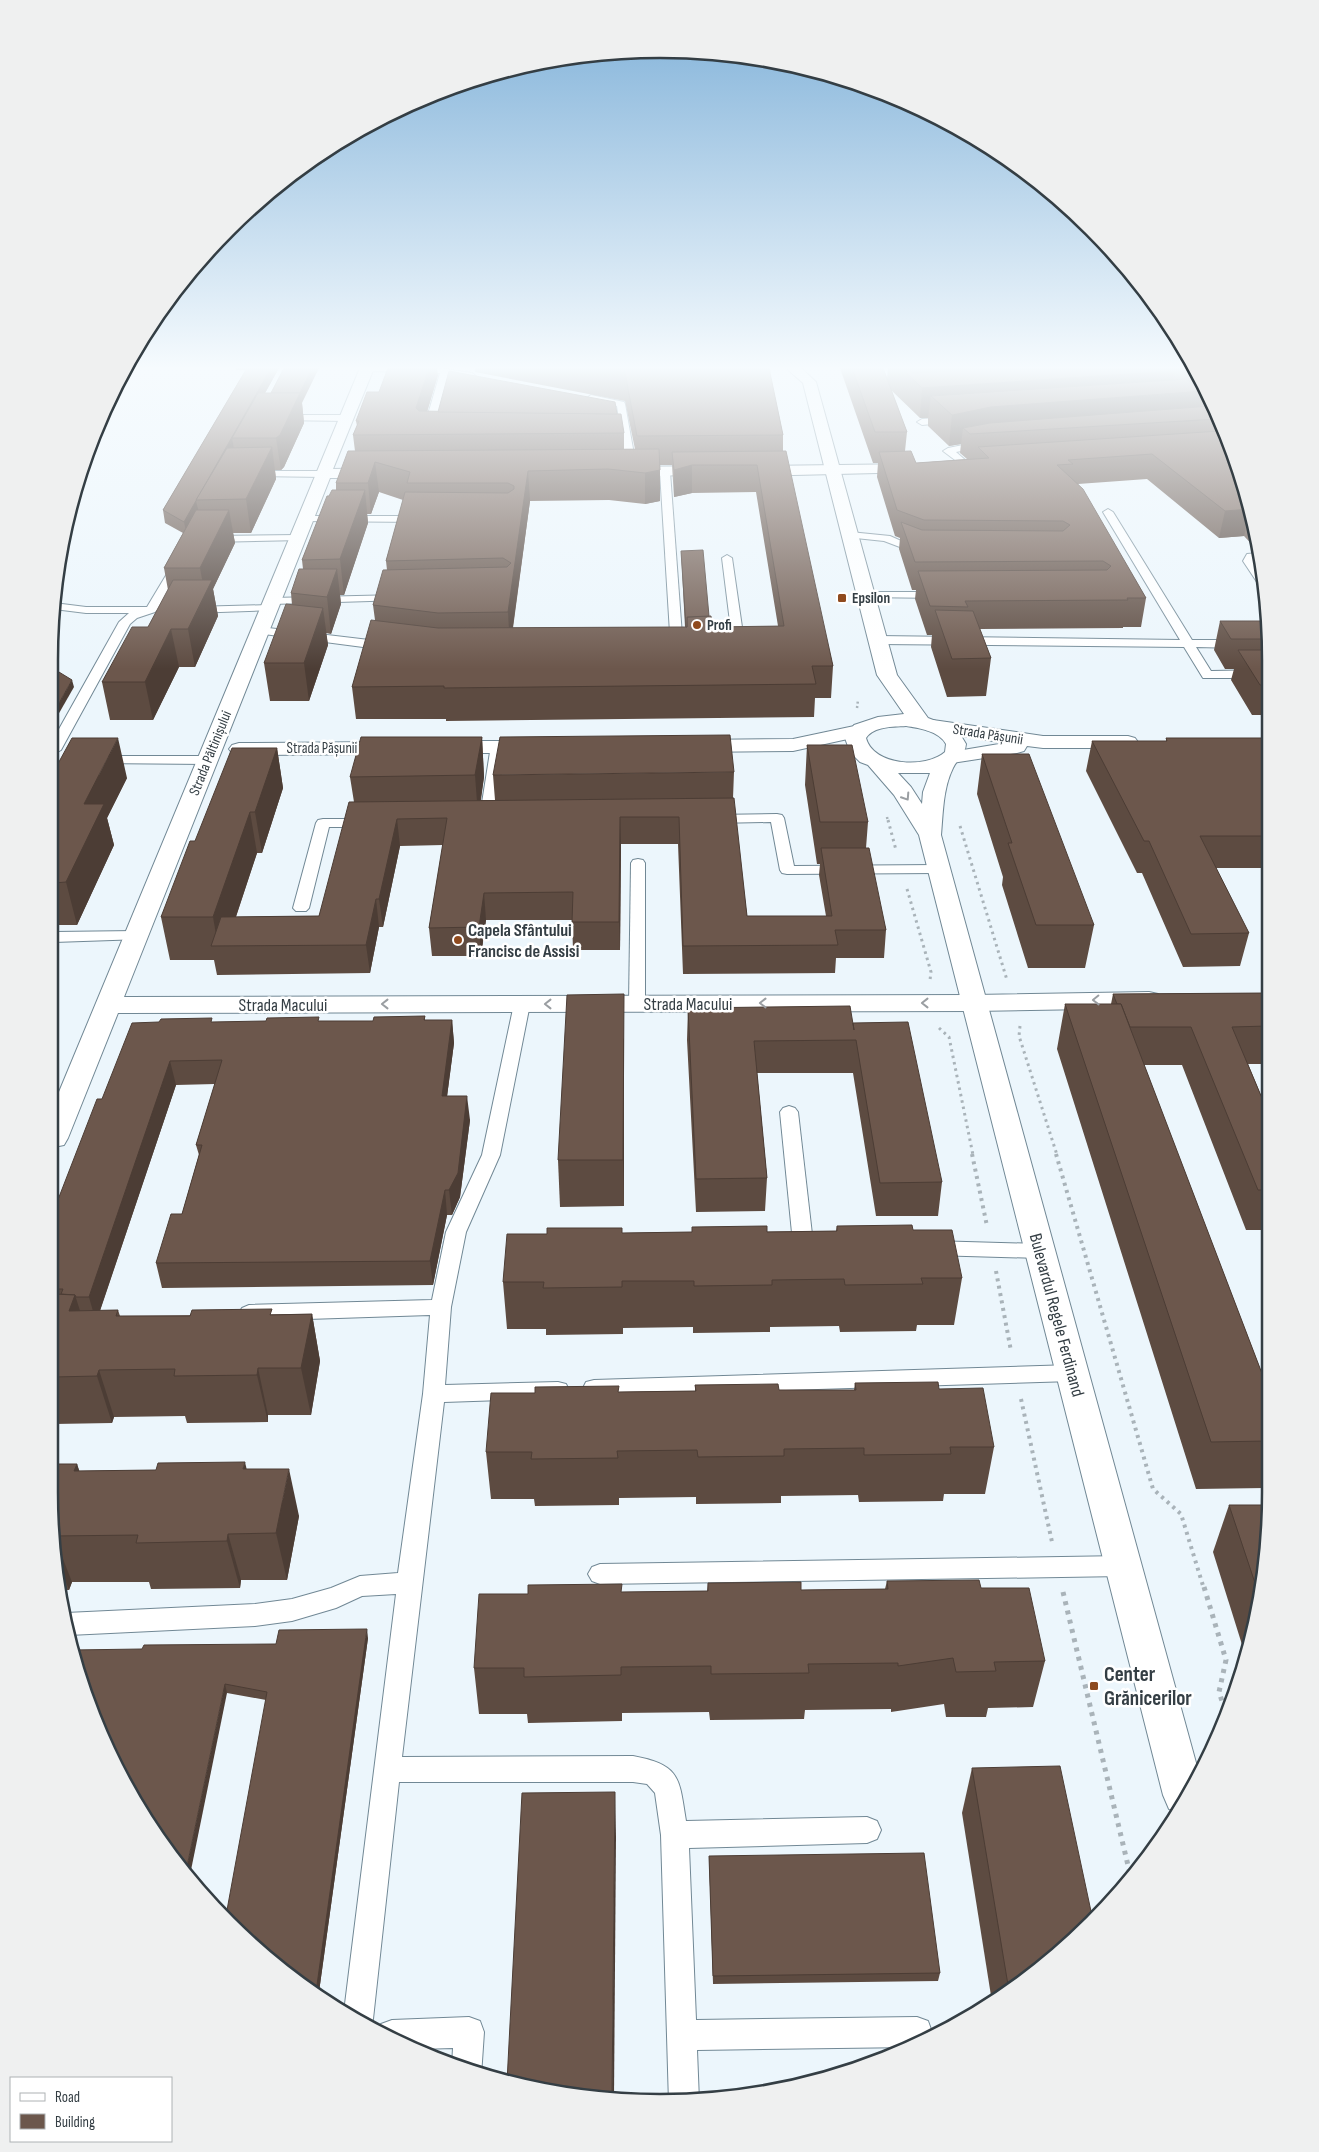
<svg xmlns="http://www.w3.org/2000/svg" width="1319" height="2152" font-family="'Sofia Sans Condensed',sans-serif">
<rect width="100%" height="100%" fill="#ecf6fc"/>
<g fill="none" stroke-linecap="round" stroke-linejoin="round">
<defs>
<g id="lane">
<path d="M363 368H438L472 373 476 376 472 379 448 375 432 435 427 438 422 435 440 373 367 371Z"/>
<path d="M591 395 624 402 625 404 637 471 635 473 632 474 627 471 617 406 588 400 587 398Z"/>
<path d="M280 415H347L352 418 347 421 277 420 275 418Z"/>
<path d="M952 417 957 420 955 422 922 425 917 422 922 419Z"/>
<path d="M983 441 988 444 986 446 956 452 972 466 967 469 943 451 948 448Z"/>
<path d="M665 469 670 472 683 649 677 653 671 649 660 472Z"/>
<path d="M252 471H324L329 474 324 477 249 476 247 474Z"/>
<path d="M1108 509 1113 512 1192 640H1238L1244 644 1238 648 1196 647 1211 671 1269 670V678H1203L1184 647 878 644 872 640 878 636 1180 640 1103 512Z"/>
<path d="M306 516H420L425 519 420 522 302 521 301 519 302 517Z"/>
<path d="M850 532 890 536 926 552 921 555 884 541 846 537 845 535Z"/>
<path d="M298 535 303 538 302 540 211 542 206 539 211 536Z"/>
<path d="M1258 553 1259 559 1253 561 1261 572 1263 586 1259 585 1243 561 1247 554Z"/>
<path d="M727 555 732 558 744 641 742 644 729 646 723 642 725 639 732 638 722 558Z"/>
<path d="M179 559 184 562 157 610 155 612 137 618 130 624 61 750 54 754V738L119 622 129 613H86L54 609V603L86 607H147L174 562Z"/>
<path d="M866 592H940L946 595 940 598 862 597 860 595Z"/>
<path d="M399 595 403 596 405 598 403 600 272 604 266 601 272 598Z"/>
<path d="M269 605 273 606 275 608 273 610 192 613 186 610 192 607Z"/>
<path d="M260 627 386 642 392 646 386 650 256 633 254 631Z"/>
<path d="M497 748 504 752 493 822 491 825H481L479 822 490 752Z"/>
<path d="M99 756H208L215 760 208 764 94 763 92 760 94 757Z"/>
<path d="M777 814 782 815 784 818 794 866 938 865 943 866 945 869 943 872 938 873 787 874 782 873 780 870 771 822 714 823 709 822 707 819 709 816 714 815Z"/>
<path d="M323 819H368L373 820 375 823 373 826 368 827H329L309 908 306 911H296L293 908 316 823 318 820Z"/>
<path d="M638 859 643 860 645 863V1004L643 1008H631L629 1004 631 863 633 860Z"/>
<path d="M136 931 142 933 144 936 142 939 54 942V932Z"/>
<path d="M522 999 528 1000 530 1004 500 1155 466 1232 451 1307 445 1385 558 1382 566 1384 569 1390 566 1396 558 1398 444 1402 402 1757 633 1756C681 1765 679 1778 686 1821L867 1817 877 1821 881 1830 877 1839 867 1843 689 1848 696 2020 917 2017 928 2021 932 2032 928 2041 913 2047 697 2050 699 2101 669 2103 661 1835 655 1793 647 1784 633 1782H399L373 2019 370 2025 344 2012 396 1594 362 1596 336 1608 292 1621 255 1626 69 1635 64 1614 66 1613 255 1604 292 1599 331 1588 360 1576 398 1573 423 1394 430 1315 249 1321 242 1318 239 1313 242 1308 249 1305 432 1300 446 1232 482 1155 514 1004 516 1000Z"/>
<path d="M789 1106 795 1108 798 1112 813 1243 810 1248 803 1250 796 1248 793 1243 780 1112 783 1108Z"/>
<path d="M932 1241 1040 1244 1047 1246 1050 1251 1047 1256 1040 1258 932 1255 925 1253 922 1248 925 1243Z"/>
<path d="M1072 1365 1080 1367 1083 1373 1080 1379 1072 1381 594 1396 586 1394 583 1388 586 1382 594 1380Z"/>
<path d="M1123 1556 1131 1559 1135 1566 1131 1573 1123 1576 600 1584 592 1581 588 1574 592 1567 600 1564Z"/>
<path d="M469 2017 480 2021 484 2032 481 2076 452 2065 453 2048 419 2049 379 2029 381 2024 392 2020Z"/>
</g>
<g id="street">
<path d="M360 368H374L333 469 378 468 383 470 386 473 383 476 378 478H330L124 997 974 995 1149 992 1158 994 1162 1000 1158 1006 1149 1008 974 1011 118 1013 68 1138 64 1145 54 1147V1104Z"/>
<path d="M915 464 920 466 923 469 920 472 753 476 748 474 745 471 748 468 753 466Z"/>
<path d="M710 466 715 468 718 471 715 474 623 477 618 475 615 472 618 469 623 467Z"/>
<path d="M933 720 1043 736H1128L1135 738 1138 742 1135 746 1128 748H1043L1027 746 1024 751 1017 753 952 763 945 761 941 757 945 753 1005 743 926 730 923 726 926 722Z"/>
<path d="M859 725 866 727 869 731 866 735 793 751 694 752 687 750 684 746 687 742 694 740 793 739Z"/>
<path d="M444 741H536L543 743 546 747 543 751 536 753H444L437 751 434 747 437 743Z"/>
<path d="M396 742 403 744 406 748 403 752 396 754 239 755 232 753 229 749 232 745 239 743Z"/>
</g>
<path id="primary" d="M786 368H801L816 382 897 675 928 718 954 728 960 734 966 744C965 756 957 759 953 768 943 788 943 813 941 835L1198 1770 1175 1811 1169 1809 1163 1795 919 835 894 795 868 765 860 762 850 752 845 738 854 725 878 717 904 714 877 675 803 383ZM906 726C919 728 939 731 946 744L945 752C926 769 873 766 866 738 874 726 893 727 906 726ZM898 773H930L923 792 922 804 911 787Z"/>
</defs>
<use href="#lane" stroke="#718895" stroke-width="2"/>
<use href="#street" stroke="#718895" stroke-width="2"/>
<use href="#primary" stroke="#718895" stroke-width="2"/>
<g stroke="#a9b3b9" stroke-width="2.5" stroke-dasharray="2 2.5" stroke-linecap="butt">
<path d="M857 708 858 700"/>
<path d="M887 817 888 822"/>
</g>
<g stroke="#a9b3b9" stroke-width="3" stroke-dasharray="2.5 4" stroke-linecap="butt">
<path d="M888 820 896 850"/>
<path d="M960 826 1007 980"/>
<path d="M907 889 931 972 930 980"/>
<path d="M1020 1026 1019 1036 1057 1155"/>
<path d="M939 1028 949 1037 973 1155"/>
</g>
<g stroke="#a9b3b9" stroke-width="4" stroke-dasharray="3 4.5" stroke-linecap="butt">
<path d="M972 1154 987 1226"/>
<path d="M1056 1154 1153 1489 1181 1514 1204 1589"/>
<path d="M996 1271 1011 1351"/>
<path d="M1021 1399 1052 1542"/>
</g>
<g stroke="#a9b3b9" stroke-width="5" stroke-dasharray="4 5.5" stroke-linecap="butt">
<path d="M1204 1587 1226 1660 1219 1692 1227 1716"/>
<path d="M1063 1592 1131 1878"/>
</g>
<use href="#lane" fill="#fff" fill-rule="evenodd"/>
<use href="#street" fill="#fff" fill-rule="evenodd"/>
<use href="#primary" fill="#fff" fill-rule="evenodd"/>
</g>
<g fill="#5d4b41" fill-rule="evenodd">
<path d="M236 368H279L265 393 302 403 304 423 284 467 281 470H275L276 479 251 533H233L235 543 213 589 218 616 195 667H179L153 720H110L102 682 148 627 168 590 164 568 183 533 165 523 163 510 246 370H236Z"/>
<path d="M475 368H769L783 435V451L833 666 831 698H815L814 717 446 721V719H356L352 687 375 620 373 605 387 570 386 561 403 500 379 492 371 514H367L368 523 344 595H340L341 604 331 634 326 633 328 645 309 701H270L264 663 292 605 291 593 303 569 302 560 329 496 336 490V483L355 451 353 435 357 426 356 421 379 392 438 375 427 412 617 414 624 433V449H635L625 401 475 372ZM660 465H672L674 497 692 493 756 492 778 626 712 627 709 616 681 551 685 627 513 628 530 501 609 500 645 504 660 501Z"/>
<path d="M840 368H883L887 378 888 368H1194L1249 501 1258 551 1244 536 1219 538 1147 479 1078 484 1146 598 1141 627H1123V628L980 629 991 658 986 696 947 697 931 647 932 635H927L915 599 916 590H912L899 549 900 538 895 536 877 477 878 463H873ZM891 390 920 418H928V426L949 446 961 444 960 453 967 459 916 463 905 451 907 432Z"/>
<path d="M1220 621H1269V715H1252L1231 680 1234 669H1225L1214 650Z"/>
<path d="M482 737 484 777 481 800H495L493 775 734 772 733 798 747 916H826L819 875 820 864H817L805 785 807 745 868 822 866 848 886 930 884 958H836L835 973 683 974 678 844H621L620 950H573L572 920H486L481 956H432L429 928 443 845 400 846 383 927H379L370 973 217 975 214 960H170L161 917 195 841 277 748 283 788 262 853H257L236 917 319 916 354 802 350 777Z"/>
<path d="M1166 738H1268V868H1216L1249 933 1240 966 1183 967 1142 873H1137L1086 771 1092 741H1166Z"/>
<path d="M982 754 1094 925 1085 968H1028L1002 885 1003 877 977 794Z"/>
<path d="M54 771 127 778 107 818 114 845 77 925H54Z"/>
<path d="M1267 993V1064H1248L1267 1110 1266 1230H1246L1182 1065H1144L1266 1384 1265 1488 1196 1489 1057 1049 1065 1004H1111L1113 994Z"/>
<path d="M688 1008 853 1023 942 1182 938 1216H876L853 1073H757L767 1178 765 1211 696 1212 687 1040Z"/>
<path d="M425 1016V1020H452L454 1043 447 1096 470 1120 460 1197 452 1215H447L433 1285 162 1288 156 1263 182 1214 199 1155 196 1145 215 1084 176 1085 100 1311 118 1310 120 1316 312 1314 320 1361 311 1415H268V1422L187 1423 185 1416 114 1417 112 1423 54 1424V1210L102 1099 213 1022 373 1021Z"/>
<path d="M624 1038V1206L560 1207 558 1160Z"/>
<path d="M837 1226 913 1230 962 1278 954 1325H917L916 1331 840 1332 839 1326 770 1327V1332L693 1333V1327L623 1328V1334L546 1335V1329H507L503 1282 622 1233 836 1231Z"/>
<path d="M855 1383 939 1389 994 1447 985 1494H944L943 1501 859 1502 858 1495 781 1496V1503L696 1504V1497L619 1498V1505L535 1506 534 1499H491L486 1452 619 1392 695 1391V1385L779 1390H854Z"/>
<path d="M54 1464H77L79 1471 247 1469 299 1516 287 1580H241L240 1588 151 1589 149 1582H72L69 1590H58L54 1572Z"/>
<path d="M1229 1505 1265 1572 1244 1651 1213 1552Z"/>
<path d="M887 1581 981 1588 1045 1661 1033 1707 988 1708 986 1717H946L944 1704 891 1712V1709L805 1710 804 1719 710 1720 709 1712 622 1713V1721L528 1723 527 1714H479L474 1668 622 1592 707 1591 708 1583 801 1590 885 1589Z"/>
<path d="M368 1638 318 1999 228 1925 266 1700 227 1693 142 1649 276 1644Z"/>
<path d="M972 1768 1031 1977 992 2002 962 1813Z"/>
<path d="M709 1856 940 1973 938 1981 713 1984Z"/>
</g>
<g fill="#4c3d35">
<path d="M271 368H279L240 438H232L234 449 197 500Z"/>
<path d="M312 368H319L302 403 304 423 284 467 281 470 276 438Z"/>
<path d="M429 368H437L438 375 420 435 416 408Z"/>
<path d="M904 368H1176L1174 378 1173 379 1170 394 1204 391 1198 421 963 428 961 444 949 446 952 415 931 396 928 418H920L922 388Z"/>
<path d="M1220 443H1225L1235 467Z"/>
<path d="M272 447 276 479 251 533 246 499Z"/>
<path d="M375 462 379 492 371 514 368 483Z"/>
<path d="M692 465V493L674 497V470Z"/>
<path d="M660 470V501L645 504V473Z"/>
<path d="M528 471 530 501 510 647 508 612Z"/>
<path d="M365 490 368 523 344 595 340 559Z"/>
<path d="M196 501 199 513 187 535 184 522Z"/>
<path d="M1250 509 1244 536 1219 538 1225 511Z"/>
<path d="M229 510 235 543 213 589 218 616 195 667 188 629 205 595 200 568Z"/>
<path d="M337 569 341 604 331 634 327 597Z"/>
<path d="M323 608 328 645 309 701 304 663Z"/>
<path d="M171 629 179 667 153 720 145 682Z"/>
<path d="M72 680 74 687 54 722V712Z"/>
<path d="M482 737 484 777 478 815 475 775Z"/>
<path d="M118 738 127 778 107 818 114 845 77 925 66 882 84 804Z"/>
<path d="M277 748 283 788 262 853 255 812Z"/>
<path d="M250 812 257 853 226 946H218L213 917Z"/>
<path d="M620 817 621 844 620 950 619 922Z"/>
<path d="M397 819 400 846 383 927 379 899Z"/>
<path d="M484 893 486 920 481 956 479 927Z"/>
<path d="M376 899 379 927 370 973 366 945Z"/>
<path d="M624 994V1206L623 1160Z"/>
<path d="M452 1020 454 1043 444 1120 442 1096Z"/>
<path d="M170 1061 176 1085 96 1322 89 1297Z"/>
<path d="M467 1096 470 1120 460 1197 452 1215 449 1190Z"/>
<path d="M445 1190 447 1215 433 1285 430 1261Z"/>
<path d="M75 1295 90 1342 69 1311Z"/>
<path d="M312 1314 320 1361 311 1415 301 1368Z"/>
<path d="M258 1368 268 1415V1422L257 1375Z"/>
<path d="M99 1370 114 1417 112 1423 97 1376Z"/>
<path d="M245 1462 256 1509 243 1469Z"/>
<path d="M77 1464 93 1511 74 1471Z"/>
<path d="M289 1469 299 1516 287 1580 276 1533Z"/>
<path d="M228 1534 241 1580 240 1588 227 1541Z"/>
<path d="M54 1536 72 1582 69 1590 54 1550Z"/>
<path d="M367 1629 368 1638 318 1999 316 1992Z"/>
<path d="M225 1684 227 1693 189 1880 185 1876Z"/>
<path d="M615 1792 616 1837 614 2099H612Z"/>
</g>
<g fill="#6c574c" stroke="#4c3d35">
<path d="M247 368H271L184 522 163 510Z"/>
<path d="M284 368H312L300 393H271Z"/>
<path d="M388 368H429L416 408 419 411 621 414 624 433 353 435 359 421H356L367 392H379Z"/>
<path d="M596 368H769L783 435 637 436 625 373Z"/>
<path d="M852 368H883L907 432H875Z"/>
<path d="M902 368H904L913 373 994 368H1170L1174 371 922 388Z"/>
<path d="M1177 368H1194L1201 384Z"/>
<path d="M449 371 615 402 617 414 438 412Z"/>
<path d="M1186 379 1204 391 991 407 952 415 931 396Z"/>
<path d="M258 393H300L280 435 276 438H232Z"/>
<path d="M1210 406 1216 419 970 434 963 428 990 423Z"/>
<path d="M1220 431 1225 443H1220L1228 449 1249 501 1251 510 1250 509 1225 511 1152 454 1068 460 1073 464 1057 465 1083 489 1146 598H1127L1128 600 965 601 968 607 930 606 918 571 1107 570 1111 566 1103 561 915 562 901 522 922 530 1063 531 1070 525 1063 521 924 520 897 510 879 452 911 451 916 463 989 458 978 447Z"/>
<path d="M272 447 246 499 196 500 227 448Z"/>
<path d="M659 449 660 470 645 473 608 469 528 471 508 612 438 613 373 605 383 570 507 567 511 563 503 558 386 561 405 492 508 493 514 489V486L508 483H407L410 472 375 462 368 483H336L348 451Z"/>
<path d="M786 451 833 666H812L816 684 444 688V686L352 687 371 620 438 628 677 627H687V617L711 616 712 627 784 626 757 465H692L674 470 672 452Z"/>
<path d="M332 490H365L340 559 302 560 327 496H329Z"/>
<path d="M196 510H229L200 568H164Z"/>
<path d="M703 550 709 616 687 617V627H686L681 551Z"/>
<path d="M299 569H337L327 597 291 593Z"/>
<path d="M173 580H212L188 629H171L145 682H102L132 627H148Z"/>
<path d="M286 604 323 608 304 663H264Z"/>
<path d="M935 610 973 611 991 658 952 659Z"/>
<path d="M1220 621H1269V639H1231Z"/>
<path d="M1238 650H1269V685H1260Z"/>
<path d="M54 669 72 680 54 712Z"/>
<path d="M730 735 734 772 493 775 500 737Z"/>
<path d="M361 737H482L475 775 350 777Z"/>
<path d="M72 738H118L84 804H104L66 882 54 883V771Z"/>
<path d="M1166 738H1268V836H1200L1249 933 1191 934 1149 841H1144L1092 741H1167Z"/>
<path d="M807 745H852L868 822H820Z"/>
<path d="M232 748H277L255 812H250L213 917H161L190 841H195Z"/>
<path d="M982 754H1029L1094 925H1036L1008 843H1012Z"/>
<path d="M734 798 747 916H832L821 848H869L886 930H835L838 945 683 946 679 817H620L619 922H572L573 892 484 893 479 927 429 928 447 818 397 819 379 899H376L366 945 211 946 221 917 319 916 349 802Z"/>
<path d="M1267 993V1026L1232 1027 1267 1110V1190H1258L1191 1027H1130L1121 1004H1117L1113 994Z"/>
<path d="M624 994 623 1160H558L567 995Z"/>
<path d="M1065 1004H1121L1266 1384V1441L1211 1442Z"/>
<path d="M850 1006 854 1030 853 1023 908 1022 942 1182 880 1183 856 1040 754 1041 767 1178 696 1179 688 1008Z"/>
<path d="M425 1016 424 1020H452L442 1096H467L458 1173 449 1190H445L430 1261 156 1263 171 1214H182L202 1145H196L222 1060 170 1061 89 1297H76L75 1295 61 1294 63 1289H54V1210L97 1099H102L132 1023 159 1022 161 1019 212 1018 211 1022 266 1021 267 1018 319 1017 318 1021H373L374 1017Z"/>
<path d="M912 1225 913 1230H952L962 1278H921L923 1284 845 1285 844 1279 772 1280V1285L694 1286V1281H622V1287L543 1288 544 1282H503L507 1234H547V1228H622V1233L692 1232V1227L767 1226V1232L837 1231V1226Z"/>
<path d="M54 1294 75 1295 69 1311 118 1310 116 1316H190L192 1310 272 1309 270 1315 312 1314 301 1368H258L257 1375 174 1376 175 1369 99 1370 97 1376 54 1377Z"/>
<path d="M938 1382 939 1389 983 1388 994 1447H950L951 1454 864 1455V1448L784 1449V1456L698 1457 697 1450 617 1451 618 1458 531 1459 532 1452H486L491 1393H535V1387L619 1386 618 1392 696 1391 695 1385 778 1384 779 1390H856L855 1383Z"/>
<path d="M245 1462 243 1469H289L276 1533 228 1534 227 1541 136 1543 138 1535 54 1536V1464H77L74 1471 156 1470 158 1463Z"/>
<path d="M1229 1505H1265V1572L1259 1595Z"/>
<path d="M979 1580 981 1588H1029L1045 1661 994 1662 996 1671 956 1672 953 1658 898 1666V1663L808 1664 809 1673 711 1674V1666L621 1667V1675L524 1677V1668H474L479 1594H528V1585L622 1584 621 1592 708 1591V1583L801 1582V1590L888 1589 887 1581Z"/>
<path d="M367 1629 316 1992H310L228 1925 225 1921 267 1692 225 1684 185 1876 175 1864 112 1763 81 1689 72 1650 142 1649 144 1645 276 1644 279 1630Z"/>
<path d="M1060 1766 1092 1916 1031 1977 1009 1991 972 1768Z"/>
<path d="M615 1792 612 2099 541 2092 507 2082 522 1793Z"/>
<path d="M924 1853 940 1973 713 1976 709 1856Z"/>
</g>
<defs><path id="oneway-chevron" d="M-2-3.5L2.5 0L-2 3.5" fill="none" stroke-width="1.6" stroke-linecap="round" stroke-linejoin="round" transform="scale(1.25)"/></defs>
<g stroke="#9a9ea2">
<use href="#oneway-chevron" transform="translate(906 797) rotate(57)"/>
<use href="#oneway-chevron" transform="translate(1096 1000) rotate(179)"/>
<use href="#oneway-chevron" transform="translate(763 1003) rotate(180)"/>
<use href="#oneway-chevron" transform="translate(925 1003) rotate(180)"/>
<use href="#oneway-chevron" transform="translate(385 1004) rotate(180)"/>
<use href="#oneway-chevron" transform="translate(548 1004) rotate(180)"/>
</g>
<linearGradient id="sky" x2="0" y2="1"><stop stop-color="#7eb0d8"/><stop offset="0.55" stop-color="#f6fbfe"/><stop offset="1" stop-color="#f6fbfe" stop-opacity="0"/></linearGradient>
<rect width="1319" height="669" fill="url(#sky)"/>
<g fill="#8f4a1e" stroke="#fff" stroke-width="2">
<rect x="837" y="593" width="10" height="10" rx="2.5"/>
<circle cx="697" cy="625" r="5"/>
<circle cx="458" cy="940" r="5"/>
<rect x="1089" y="1681" width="10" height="10" rx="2.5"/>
</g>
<g text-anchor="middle" stroke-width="5" stroke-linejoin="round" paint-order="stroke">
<g font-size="15" font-weight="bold" fill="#343e44" stroke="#fff" text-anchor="start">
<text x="852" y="603">Epsilon</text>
<text x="707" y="630">Profi</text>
</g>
<g font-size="15" fill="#343e44" stroke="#fff">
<text transform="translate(988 734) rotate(9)" y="5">Strada Pășunii</text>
<text x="322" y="753">Strada Pășunii</text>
<text transform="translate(210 753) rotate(-68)" y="5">Strada Păltinișului</text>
</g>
<g font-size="18" font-weight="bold" fill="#343e44" stroke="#fff" text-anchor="start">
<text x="468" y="936">Capela Sfântului<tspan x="468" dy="21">Francisc de Assisi</tspan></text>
</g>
<g font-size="18" fill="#343e44" stroke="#fff">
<text x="688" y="1010">Strada Macului</text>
<text x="283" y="1011">Strada Macului</text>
<text transform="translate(1057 1315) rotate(75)" y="6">Bulevardul Regele Ferdinand</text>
</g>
<g font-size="21" font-weight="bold" fill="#343e44" stroke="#fff" text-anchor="start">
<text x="1104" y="1681">Center<tspan x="1104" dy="24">Grănicerilor</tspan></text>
</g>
</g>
<path d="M0 0H1319V2152H0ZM660 58H660A602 602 0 0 1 1262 660V1492A602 602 0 0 1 660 2094H660A602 602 0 0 1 58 1492V660A602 602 0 0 1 660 58Z" fill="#eff0f0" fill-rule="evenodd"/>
<path fill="none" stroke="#343e44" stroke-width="2.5" d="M660 58H660A602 602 0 0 1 1262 660V1492A602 602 0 0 1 660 2094H660A602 602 0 0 1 58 1492V660A602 602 0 0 1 660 58Z"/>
<rect x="10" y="2077" width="162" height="65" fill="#ffffff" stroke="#aeb2b4"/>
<rect x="20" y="2093" width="25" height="8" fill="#ffffff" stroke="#aeb2b4"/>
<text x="55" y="2102" font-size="15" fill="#343e44">Road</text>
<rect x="20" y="2114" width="25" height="15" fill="#6c574c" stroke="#aeb2b4"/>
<text x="55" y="2127" font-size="15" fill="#343e44">Building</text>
</svg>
